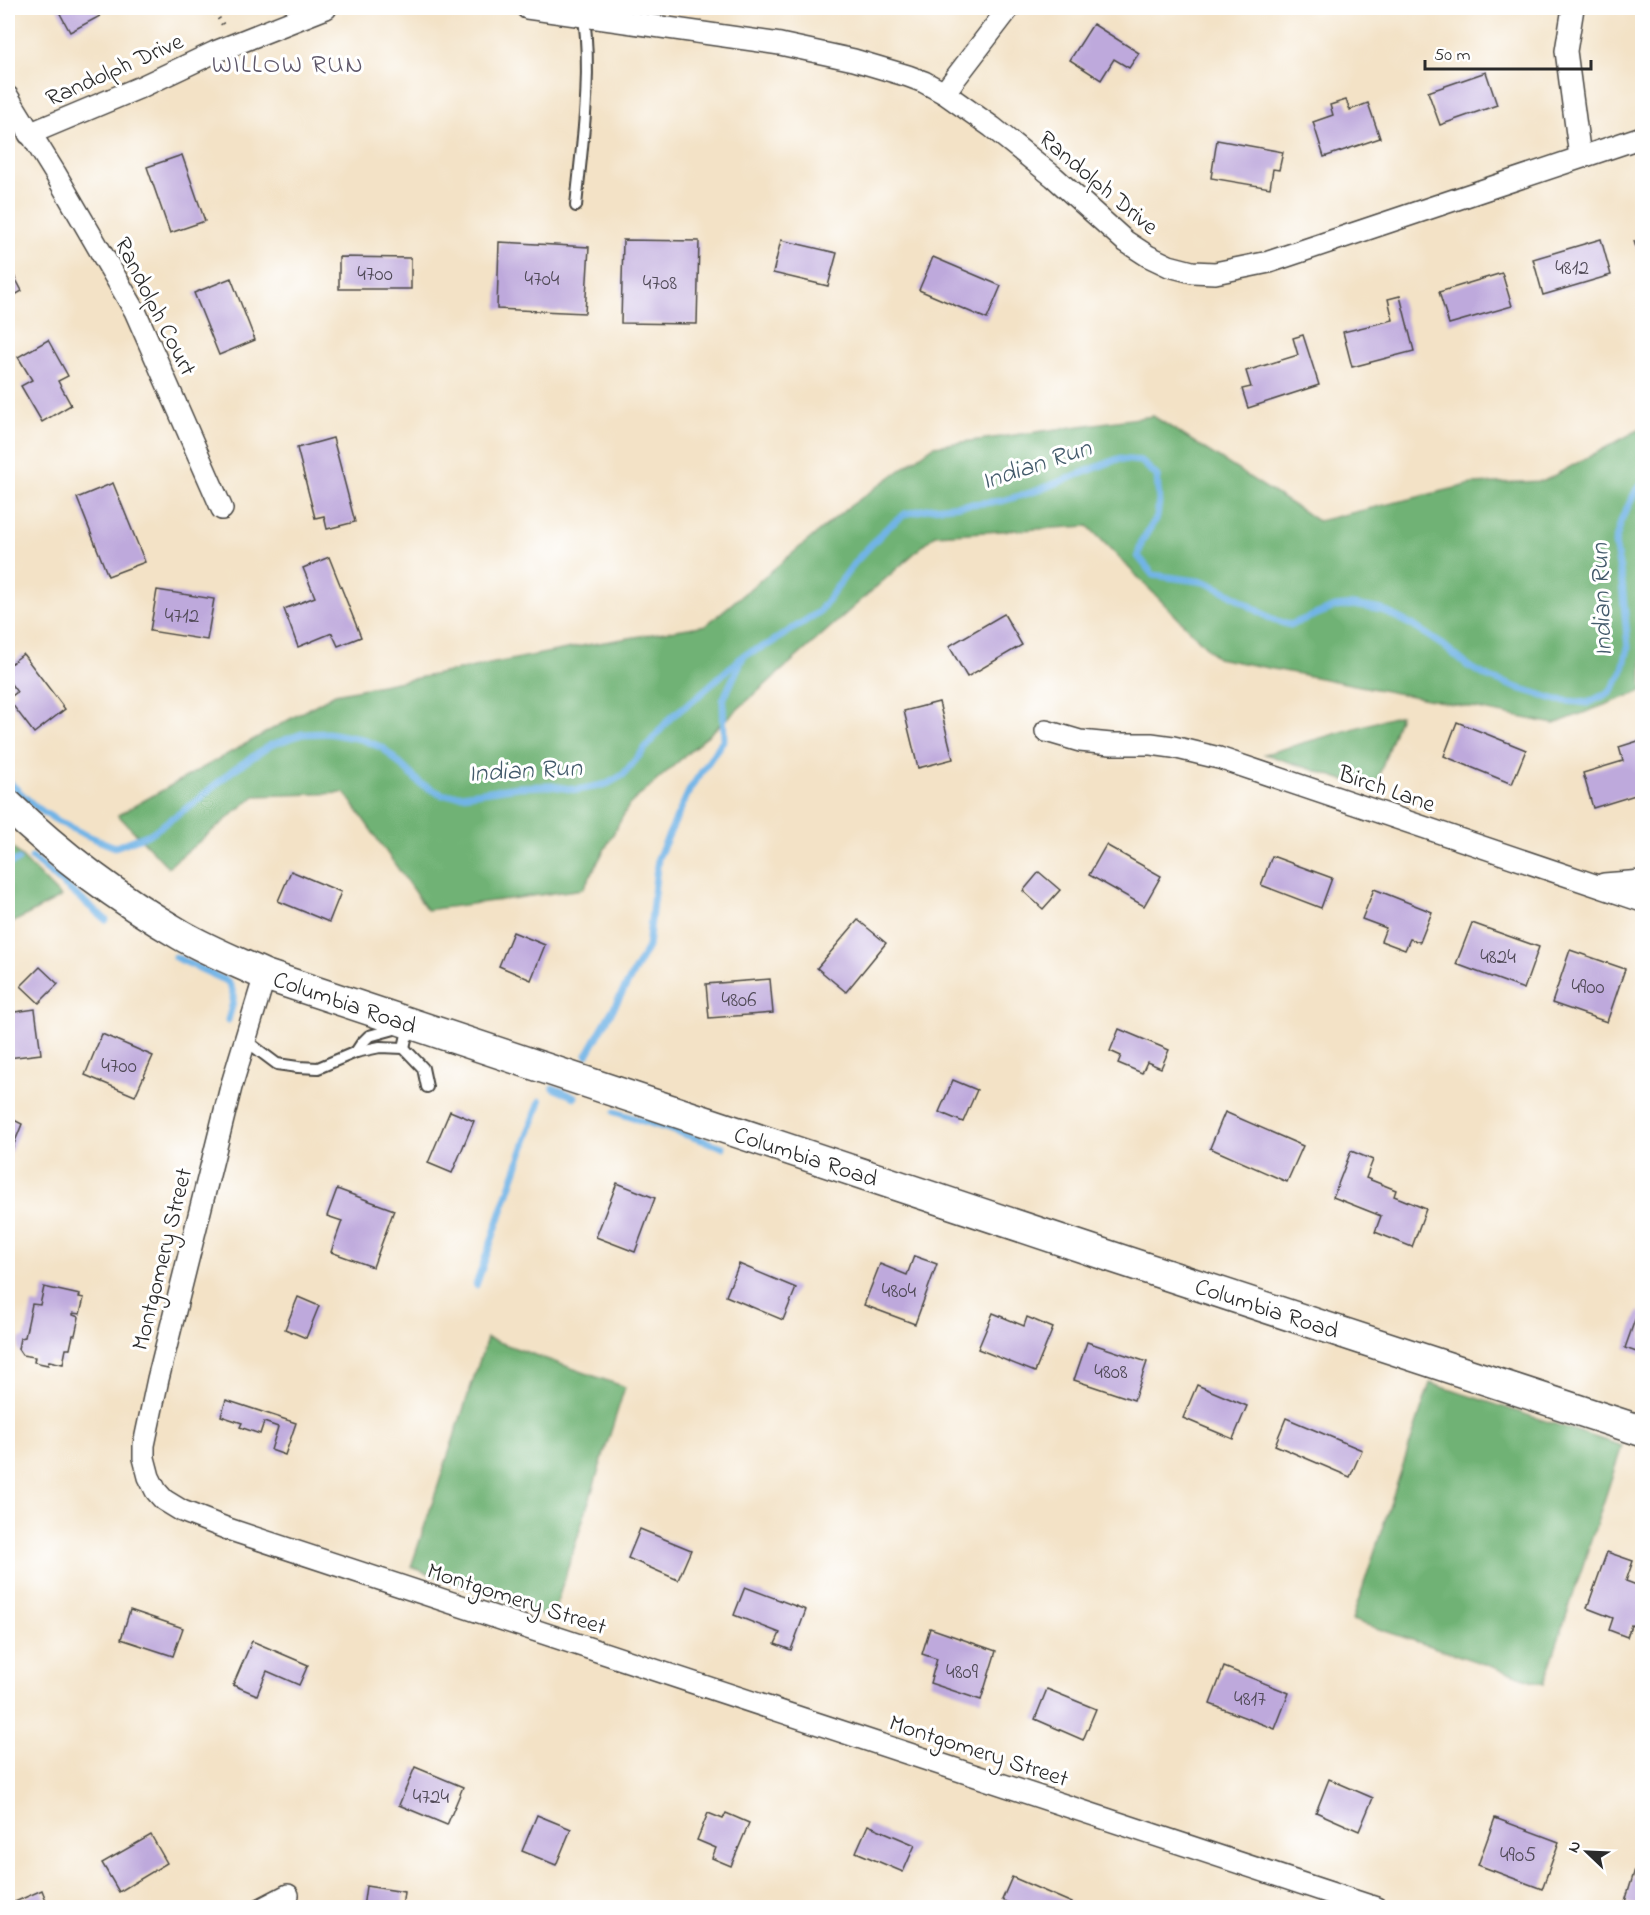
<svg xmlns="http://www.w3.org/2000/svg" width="1650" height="1915" font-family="'Indie Flower',sans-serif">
<rect width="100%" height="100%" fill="#fff"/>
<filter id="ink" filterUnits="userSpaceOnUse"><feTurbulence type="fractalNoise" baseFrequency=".0167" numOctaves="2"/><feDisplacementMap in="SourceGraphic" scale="12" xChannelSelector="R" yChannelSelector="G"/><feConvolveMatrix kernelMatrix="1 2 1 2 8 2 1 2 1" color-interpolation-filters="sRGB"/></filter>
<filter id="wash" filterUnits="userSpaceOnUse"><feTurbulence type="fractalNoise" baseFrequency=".008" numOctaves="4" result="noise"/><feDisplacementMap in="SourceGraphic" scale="24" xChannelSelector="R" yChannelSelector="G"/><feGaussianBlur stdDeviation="1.35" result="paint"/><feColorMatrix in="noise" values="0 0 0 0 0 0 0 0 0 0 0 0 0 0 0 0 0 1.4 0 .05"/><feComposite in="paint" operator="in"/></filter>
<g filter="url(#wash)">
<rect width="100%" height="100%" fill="#f3e2c6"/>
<g fill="#70b274" stroke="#4e6e50" stroke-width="1.5">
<path d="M1153 416 1318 521 1472 484 1544 481 1642 428V691L1554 724 1217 658 1088 526 935 535 629 805 583 889 427 910 345 793 255 796 168 867 118 815 335 694 587 645 706 625 846 509 934 446Z"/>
<path d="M1400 715 1374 790 1265 754Z"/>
<path d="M8 843 61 897 8 925Z"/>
<path d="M487 1338 625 1387 552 1618 411 1567Z"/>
<path d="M1430 1383 1622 1446 1544 1684 1352 1620Z"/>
</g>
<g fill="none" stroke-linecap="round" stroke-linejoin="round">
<g stroke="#71b4e6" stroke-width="7">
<path d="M8 781C17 789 26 799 35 806 59 824 87 836 115 847L150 834 194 803 233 770 271 745 302 734 328 733 361 739 383 748 421 784 443 795H462L518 787 551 786 577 790 607 784 623 775 671 717 696 698 744 655 769 644 819 612 855 562 886 529 905 514 931 508 1002 501 1036 491 1118 459 1141 461 1157 476 1159 501 1157 517 1142 541 1138 556 1153 575 1205 582 1229 593 1273 620 1290 625 1335 607 1354 605 1382 610 1412 625 1444 646 1468 666 1488 677 1515 687 1557 700 1588 703 1610 692 1622 673 1628 648 1622 582 1615 543 1622 518 1637 489 1642 484"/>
<path d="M32 858 106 920"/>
<path d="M8 864 18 860"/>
<path d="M175 957 227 981C238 994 232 1006 228 1020"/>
<path d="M587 1055 648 947 658 858 690 789 724 739 723 700 743 657"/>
<path d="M553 1088 575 1097"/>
<path d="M615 1112 723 1147"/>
<path d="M476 1285 540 1101"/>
</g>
</g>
<g id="blocks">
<g fill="#bea9dc">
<path d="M57 8H95L100 16 70 32Z"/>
<path d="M1093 24 1139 53 1129 68 1114 59 1101 80 1070 60Z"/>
<path d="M1486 72 1497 105 1440 125 1428 92Z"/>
<path d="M1346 100 1350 110 1368 103 1380 138 1324 157 1313 122 1333 115 1330 105Z"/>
<path d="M1217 140 1283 152 1279 170 1273 169 1270 188 1211 178Z"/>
<path d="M182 155 205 221 170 233 147 167Z"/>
<path d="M1601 239 1611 275 1543 295 1533 259Z"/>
<path d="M1642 239V266L1634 241Z"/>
<path d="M623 240 699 241 697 324 621 323Z"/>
<path d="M781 240 837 253 828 286 773 273Z"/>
<path d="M499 242 589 247 585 313 497 309Z"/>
<path d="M339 257 411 258V289H339Z"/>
<path d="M933 257 1001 286 987 319 919 290Z"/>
<path d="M8 264 22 291 8 299Z"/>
<path d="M1502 273 1512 306 1449 324 1439 292Z"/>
<path d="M231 278 255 340 219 355 194 293Z"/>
<path d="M1400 296 1414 351 1352 367 1343 332 1393 320 1388 299Z"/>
<path d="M1303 335 1319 385 1248 408 1242 389 1251 387 1246 371 1298 355 1293 338Z"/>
<path d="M48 340 68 376 58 381 71 405 42 422 21 386 32 380 18 357Z"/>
<path d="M333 438 355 522 327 529 324 516 315 518 297 448Z"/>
<path d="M113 483 145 562 108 576 77 498Z"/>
<path d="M329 557 361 637 338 646 332 633 298 647 284 609 315 597 303 568Z"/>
<path d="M157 590 214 599 207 640 150 631Z"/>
<path d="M1004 614 1022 645 967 677 949 646Z"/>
<path d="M23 654 65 709 34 733 8 699 17 692 8 680V666Z"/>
<path d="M939 702 953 759 918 768 904 711Z"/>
<path d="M1457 722 1526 750 1512 784 1444 756Z"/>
<path d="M1638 741 1642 757V793L1593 808 1583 773 1623 761 1619 747Z"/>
<path d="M1106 845 1161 876 1144 906 1089 875Z"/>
<path d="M1272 856 1332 878 1321 908 1261 885Z"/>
<path d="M291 871 341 892 329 922 278 901Z"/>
<path d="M1039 872 1060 890 1043 909 1023 891Z"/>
<path d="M1374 889 1432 912 1420 942 1410 939 1405 950 1381 941 1386 928 1362 919Z"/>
<path d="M858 920 886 943 846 992 817 968Z"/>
<path d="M1472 923 1539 947 1524 989 1456 964Z"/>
<path d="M513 932 545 945 531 980 499 966Z"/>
<path d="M1570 950 1625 969 1607 1022 1552 1003Z"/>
<path d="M40 967 58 984 39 1003 21 986Z"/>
<path d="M770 979 773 1013 709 1018 706 984Z"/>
<path d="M35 1009 41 1054 8 1058V1013Z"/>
<path d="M1119 1029 1169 1050 1161 1068 1147 1062 1142 1073 1118 1063 1121 1056 1110 1051Z"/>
<path d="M102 1034 153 1056 135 1096 85 1075Z"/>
<path d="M953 1080 977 1090 963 1122 939 1112Z"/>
<path d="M450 1111 474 1121 452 1173 428 1163Z"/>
<path d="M1225 1112 1303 1146 1287 1182 1210 1148Z"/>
<path d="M8 1117 22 1124 8 1159Z"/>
<path d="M1351 1151 1373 1160 1366 1178 1396 1190 1394 1196 1426 1209 1412 1247 1375 1232 1381 1216 1333 1197Z"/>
<path d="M617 1183 655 1198 635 1252 596 1237Z"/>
<path d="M337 1189 394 1210 373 1267 331 1252 342 1221 327 1216Z"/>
<path d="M914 1256 937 1264 915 1324 864 1305 880 1264 907 1275Z"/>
<path d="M739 1264 796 1288 783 1320 726 1296Z"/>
<path d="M44 1287 80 1295 79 1297 84 1298 80 1314 73 1313V1315L79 1317 75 1335H73L70 1349H66L63 1364 49 1361 48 1365 34 1362 35 1357 22 1355 18 1349 20 1338 25 1337 32 1304 40 1305Z"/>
<path d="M298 1297 319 1306 306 1338 285 1329Z"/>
<path d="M1638 1311 1642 1313V1354L1625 1348Z"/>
<path d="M993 1313 1024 1326 1027 1317 1053 1328 1035 1372 978 1349Z"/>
<path d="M1087 1342 1147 1362 1134 1400 1074 1380Z"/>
<path d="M1197 1385 1247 1406 1233 1439 1183 1418Z"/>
<path d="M226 1400 296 1423 285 1455 271 1450 278 1427 264 1422 260 1434 240 1427 242 1423 221 1416Z"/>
<path d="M1286 1418 1362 1450 1350 1477 1275 1445Z"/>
<path d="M640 1529 691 1550 678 1580 628 1558Z"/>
<path d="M1607 1552 1633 1561 1626 1581 1642 1587V1629L1631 1625 1627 1637 1609 1630 1613 1618 1587 1608Z"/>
<path d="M745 1587 806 1610 791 1650 775 1644 780 1633 734 1615Z"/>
<path d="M130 1610 183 1628 173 1656 121 1639Z"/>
<path d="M930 1628 996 1651 981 1700 930 1683 937 1659 922 1654Z"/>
<path d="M252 1641 308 1665 299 1685 267 1671 257 1695 233 1685Z"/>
<path d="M1224 1667 1289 1693 1275 1729 1210 1704Z"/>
<path d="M1047 1689 1096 1709 1083 1740 1035 1719Z"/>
<path d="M415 1767 463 1787 447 1825 399 1805Z"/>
<path d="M1329 1779 1373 1798 1359 1831 1316 1812Z"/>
<path d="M708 1813 723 1819 726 1813 749 1823 731 1866 712 1858 716 1848 697 1840Z"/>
<path d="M537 1815 571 1829 556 1865 522 1851Z"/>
<path d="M1495 1818 1559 1842 1542 1889 1478 1865Z"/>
<path d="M868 1825 915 1845 903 1872 856 1852Z"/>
<path d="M151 1835 167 1863 119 1892 102 1863Z"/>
<path d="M1640 1853 1642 1854V1907L1625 1902Z"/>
<path d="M1012 1877 1072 1903 1070 1908H1019L1002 1900Z"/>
<path d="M366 1886 404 1892 402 1908H363Z"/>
<path d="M42 1890 49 1908H8V1905Z"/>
</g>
</g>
</g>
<g filter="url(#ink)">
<use href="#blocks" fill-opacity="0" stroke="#494642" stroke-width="1.5"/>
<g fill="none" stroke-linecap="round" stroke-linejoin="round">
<defs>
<g id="lane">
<path d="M576 206C582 143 592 80 584 17"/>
<path d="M245 1040 277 1064 298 1067 318 1068 356 1052 380 1047 404 1048 423 1068 427 1087"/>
<path d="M356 1052 362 1043 369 1036 409 1025 404 1048"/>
</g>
<g id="street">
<path d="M527 8 780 44 854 60 908 76 924 82 944 93 992 127 1054 177 1125 241 1148 256 1169 266 1192 272 1215 273 1269 262 1642 137"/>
<path d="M1573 8 1566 51 1580 157"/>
<path d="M944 93 1009 8"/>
<path d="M8 97 55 173 135 311 222 509"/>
<path d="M29 134 141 87 215 52 326 8"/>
<path d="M1046 731 1080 741 1111 744H1151L1173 747 1219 758 1642 901"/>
<path d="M1604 884 1642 881"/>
<path d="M265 975 231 1087 158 1379 144 1445V1458L149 1477 156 1491 164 1500 182 1511 228 1529 1376 1908"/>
<path d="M263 1908 288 1895"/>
</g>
<path id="secondary" d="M8 805C60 855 119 899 181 935 207 950 237 962 265 975L1100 1253 1642 1431"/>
</defs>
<use href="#lane" stroke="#494642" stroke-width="14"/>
<use href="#street" stroke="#494642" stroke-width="24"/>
<use href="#secondary" stroke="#494642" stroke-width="33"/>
<path stroke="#494642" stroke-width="4" stroke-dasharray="1.5 4.5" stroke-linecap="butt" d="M212 8 225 28"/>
<use href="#lane" stroke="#fff" stroke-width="10"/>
<use href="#street" stroke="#fff" stroke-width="21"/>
<use href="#secondary" stroke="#fff" stroke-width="30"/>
</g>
</g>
<g text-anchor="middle" stroke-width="6" stroke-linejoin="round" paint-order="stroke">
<g font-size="21" fill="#504a57">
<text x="1572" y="274">4812</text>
<text x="375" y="280">4700</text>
<text x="542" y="285">4704</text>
<text x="660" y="289">4708</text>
<text x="182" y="622">4712</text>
<text x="1498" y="963">4824</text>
<text x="1588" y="993">4900</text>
<text x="739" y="1006">4806</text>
<text x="119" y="1072">4700</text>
<text x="899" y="1297">4804</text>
<text x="1111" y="1378">4808</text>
<text x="962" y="1678">4809</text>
<text x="1250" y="1705">4817</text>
<text x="431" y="1803">4724</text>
<text x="1518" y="1861">4905</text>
</g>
<g font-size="24" fill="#2b2b2b" stroke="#fff">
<text transform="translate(114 69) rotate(-24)" y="8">Randolph Drive</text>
<text transform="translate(1099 182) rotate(40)" y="8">Randolph Drive</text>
<text transform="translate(156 306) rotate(63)" y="8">Randolph Court</text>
<text transform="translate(1387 788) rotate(19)" y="8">Birch Lane</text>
<text transform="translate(345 1002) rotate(19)" y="8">Columbia Road</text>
<text transform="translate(806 1156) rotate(18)" y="8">Columbia Road</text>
<text transform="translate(161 1259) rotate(-76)" y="8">Montgomery Street</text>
<text transform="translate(1267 1308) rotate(18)" y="8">Columbia Road</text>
<text transform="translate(517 1598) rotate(18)" y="8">Montgomery Street</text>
<text transform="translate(979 1750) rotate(18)" y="8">Montgomery Street</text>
</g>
<g font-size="26" letter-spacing="1.5" fill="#5e5769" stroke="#fff">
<text x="288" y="72">WILLOW RUN</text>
</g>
<g font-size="26" font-style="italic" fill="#445b6c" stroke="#fff">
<text transform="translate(1036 463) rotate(-18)" y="9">Indian Run</text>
<text transform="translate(1600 600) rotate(-92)" y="9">Indian Run</text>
<text transform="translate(525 769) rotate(-3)" y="9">Indian Run</text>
</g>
</g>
<rect width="1650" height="1915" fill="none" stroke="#fff" stroke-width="30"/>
<g transform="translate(1587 1852) rotate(293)" stroke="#ffffff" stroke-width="4.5" paint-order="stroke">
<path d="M0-4.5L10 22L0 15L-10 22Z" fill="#2b2b2b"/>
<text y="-9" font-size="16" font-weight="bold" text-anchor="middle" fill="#2b2b2b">N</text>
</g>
<path d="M1425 60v9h166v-9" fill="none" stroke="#2b2b2b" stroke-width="3"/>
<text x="1434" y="60" font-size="18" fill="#2b2b2b" stroke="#ffffff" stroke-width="4.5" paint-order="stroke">50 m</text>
</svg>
